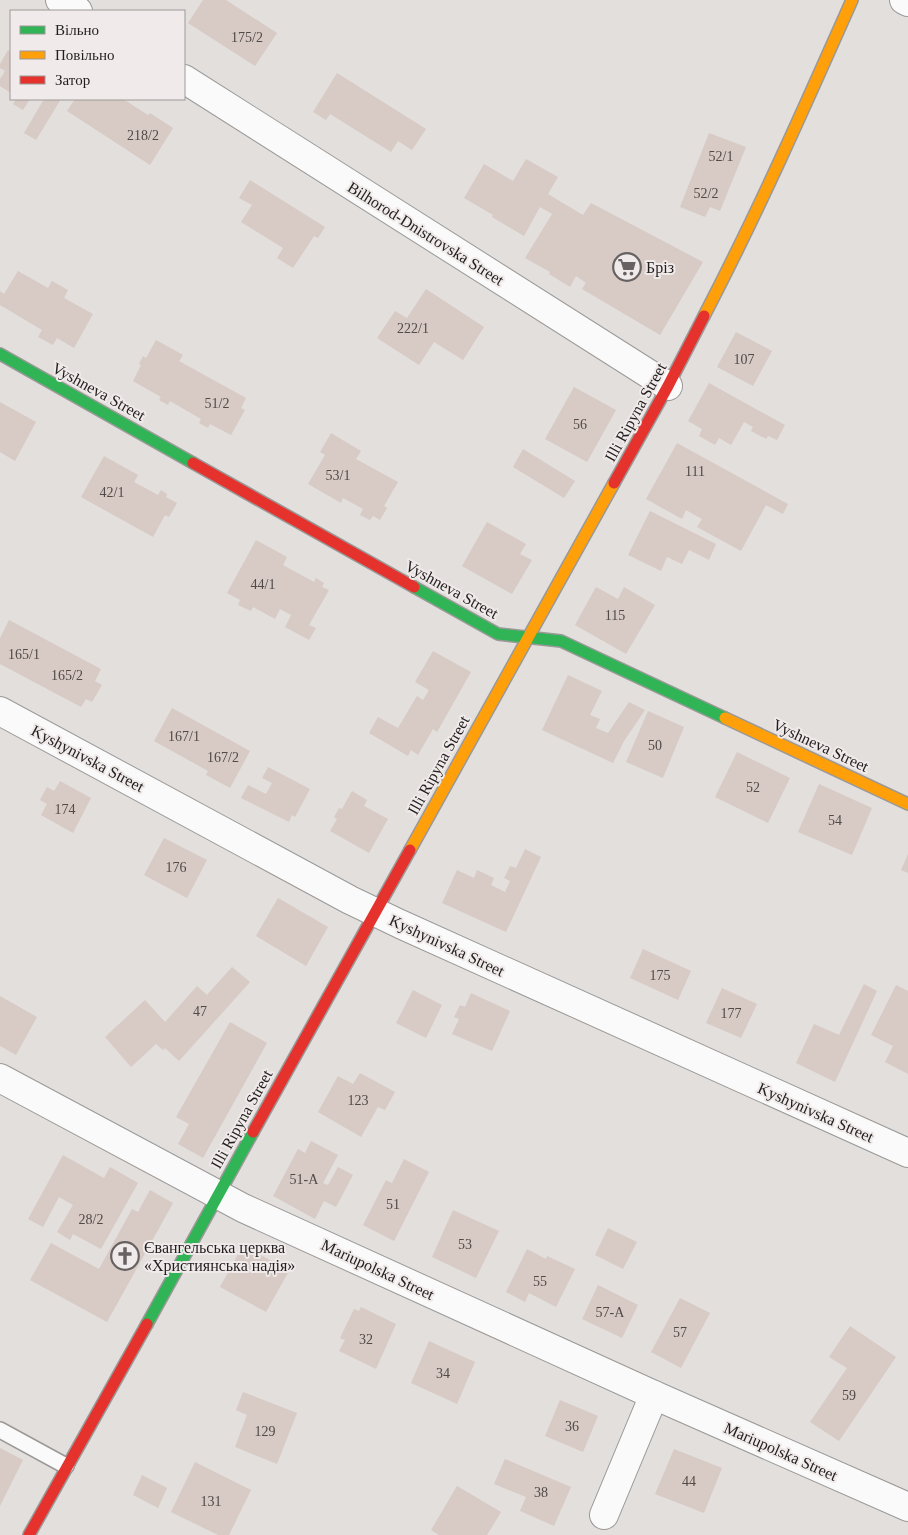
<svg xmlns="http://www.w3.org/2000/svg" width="908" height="1535" font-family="'Times New Roman',serif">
<rect width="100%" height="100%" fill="#e2dfdd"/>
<g fill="#d8cac4">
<path d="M203 0H226L277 33 255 66 188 23Z"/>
<path d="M8 50 11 52V93L0 86V79L5 71 0 68V64Z"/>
<path d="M337 73 426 129 412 150 398 141 391 152 330 114 326 120 313 112Z"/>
<path d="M16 99H30L23 110 13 104Z"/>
<path d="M44 99H61L36 140 24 133Z"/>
<path d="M75 99H123L148 115 150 113 173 128 150 165 67 111Z"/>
<path d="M709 133 746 147 720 211 710 207 705 217 680 207Z"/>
<path d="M526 159 558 177 548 194 583 215 591 203 703 262 660 335 582 289 586 283 576 276 570 287 549 274 550 272 525 258 552 214 540 207 524 236 492 217 493 215 464 198 484 164 513 181Z"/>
<path d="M250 180 325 227 318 238 314 236 293 268 277 258 283 248 241 222 252 205 239 198Z"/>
<path d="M18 271 48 288 52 281 68 290 64 298 93 314 74 348 57 338 53 345 38 337 42 330 0 305V291L4 294Z"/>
<path d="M426 289 484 327 463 360 434 342 419 365 377 338 395 311 407 318Z"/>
<path d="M736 332 772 351 753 386 717 367Z"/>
<path d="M156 340 183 355 179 361 246 398 241 408 245 410 231 435 210 424 208 428 199 423 201 419 170 401 168 405 159 400 161 397 133 381 141 365 139 364 143 356 146 358Z"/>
<path d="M709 383 785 425 777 440 768 436 766 439 751 431 753 427 744 422 731 445 719 438 715 445 699 436 702 429 688 421Z"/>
<path d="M574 387 616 410 587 462 545 439Z"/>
<path d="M0 402 36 422 15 461 0 452Z"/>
<path d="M331 433 361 451 356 459 398 482 384 506 387 508 380 520 373 516 370 520 360 515 363 509 343 498 341 503 308 484 325 455 320 452Z"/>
<path d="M677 443 788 504 783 514 766 505 741 551 697 527 702 519 686 510 682 519 646 499Z"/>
<path d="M523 449 575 481 564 498 513 467Z"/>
<path d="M104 456 138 475 134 482 158 495 161 490 167 494 166 497 177 503 169 517 165 515 153 537 81 497Z"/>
<path d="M650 511 716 544 709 560 689 550 682 564 667 557 661 571 628 555Z"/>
<path d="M487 522 526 544 520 554 532 560 512 594 462 566Z"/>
<path d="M256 540 287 557 283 565 314 582 316 578 324 583 322 587 329 590 309 625 316 628 309 640 285 627 291 615 280 609 275 619 253 607 251 611 238 605 240 600 227 593Z"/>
<path d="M596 587 618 599 624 587 655 605 626 654 575 625Z"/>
<path d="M9 620 101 669 95 681 102 685 92 702 86 699 81 707 0 664V638Z"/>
<path d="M433 651 471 672 437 732 433 729 418 755 411 750 408 756 369 733 378 717 398 728 417 696 423 700 429 690 415 682Z"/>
<path d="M568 675 602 691 590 715 600 719 596 728 608 733 629 702 645 710 624 741 613 763 542 730Z"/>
<path d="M172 708 250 751 230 788 206 775 208 771 154 741Z"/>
<path d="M648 711 684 727 663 778 626 762Z"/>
<path d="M737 752 790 778 768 823 715 797Z"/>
<path d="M268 767 310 789 295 817 292 815 289 822 241 798 248 785 266 794 272 783 262 778Z"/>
<path d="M60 781 91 798 73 833 41 815 47 804 40 800 47 787 54 791Z"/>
<path d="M819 784 872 808 852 855 798 832Z"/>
<path d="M352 791 367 800 364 806 388 819 369 853 330 831 337 819 334 817 339 808 342 809Z"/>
<path d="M164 838 207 860 187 898 144 875Z"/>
<path d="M525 849 541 857 506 932 442 903 457 870 474 878 477 870 494 878 491 885 505 892 510 881 504 878 510 866 516 868Z"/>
<path d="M908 854V873L901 870Z"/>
<path d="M278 898 328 927 306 966 256 936Z"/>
<path d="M643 949 691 971 678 1000 630 978Z"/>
<path d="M232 967 250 982 179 1061 165 1048 163 1050 156 1044 131 1067 105 1037 145 1000 165 1022 197 986 207 995Z"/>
<path d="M864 984 877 991 835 1082 796 1063 814 1024 839 1035Z"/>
<path d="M896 985 908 991V1074L885 1062 893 1046 871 1035Z"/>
<path d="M722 988 757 1004 741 1038 706 1023Z"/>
<path d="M413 990 442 1005 426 1038 396 1023Z"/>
<path d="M471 993 510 1011 492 1051 452 1034 459 1019 454 1017 460 1005 465 1007Z"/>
<path d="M0 996 37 1017 16 1055 0 1046Z"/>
<path d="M230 1022 267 1043 203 1158 178 1144 189 1124 176 1117Z"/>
<path d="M360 1073 395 1092 385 1110 378 1107 361 1137 318 1112 338 1076 353 1084Z"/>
<path d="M311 1141 338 1155 323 1183 328 1185 338 1167 353 1175 336 1207 324 1201 315 1219 273 1196 298 1149 305 1153Z"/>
<path d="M63 1155 104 1178 110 1167 138 1183 101 1249 73 1234 70 1240 57 1232 73 1205 59 1197 43 1227 28 1219Z"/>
<path d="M404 1159 429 1172 394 1241 363 1225 386 1180 392 1183Z"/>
<path d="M150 1190 173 1203 107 1322 30 1280 51 1243 99 1269 132 1209 138 1212Z"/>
<path d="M453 1210 499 1231 476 1278 432 1257Z"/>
<path d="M608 1228 637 1242 623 1269 595 1255Z"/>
<path d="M243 1245 289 1271 266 1312 220 1287Z"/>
<path d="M527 1249 546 1259 547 1256 575 1269 556 1307 529 1293 525 1302 506 1292Z"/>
<path d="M598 1285 638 1305 622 1338 582 1319Z"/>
<path d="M680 1298 710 1313 681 1368 651 1352Z"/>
<path d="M361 1307 396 1324 376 1369 339 1351 345 1340 340 1338 354 1309 359 1311Z"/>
<path d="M850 1326 896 1357 839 1441 810 1422 847 1368 829 1357Z"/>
<path d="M429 1341 475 1362 457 1404 411 1383Z"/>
<path d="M243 1392 297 1413 277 1464 235 1447 247 1415 236 1410Z"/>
<path d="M560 1400 598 1416 583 1452 545 1436Z"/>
<path d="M0 1448 23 1460 0 1506Z"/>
<path d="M674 1449 722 1468 704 1513 655 1494Z"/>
<path d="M505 1459 571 1487 554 1526 520 1511 526 1497 494 1484Z"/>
<path d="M195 1462 251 1490 229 1535H218L171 1512Z"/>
<path d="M142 1475 167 1488 158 1508 133 1495Z"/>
<path d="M457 1486 501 1512 487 1535H439L431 1530Z"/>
</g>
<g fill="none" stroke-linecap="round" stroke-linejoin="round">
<defs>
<path id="lane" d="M0 1430 66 1466"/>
<g id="street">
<path d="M60 0 78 11"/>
<path d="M904 0 908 2"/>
<path d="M184 79 668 386"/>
<path d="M0 711 350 900 400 924 908 1153"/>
<path d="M0 1078 243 1208 654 1395 908 1507"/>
<path d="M604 1515 654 1395"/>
</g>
<g id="fast">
<path d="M0 354 193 463"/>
<path d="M414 587 498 634 561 641 725 718"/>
<path d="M147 1324 253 1132"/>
</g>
<g id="slow">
<path d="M704 316C758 212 805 106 852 0"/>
<path d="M725 718 908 804"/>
<path d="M410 850 614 483"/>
</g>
<g id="jam">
<path d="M193 463 414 587"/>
<path d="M614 483 668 386 704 316"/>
<path d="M253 1132 410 850"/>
<path d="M29 1535 147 1324"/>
</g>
</defs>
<use href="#lane" stroke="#9a9998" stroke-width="18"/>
<use href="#street" stroke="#9a9998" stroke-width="30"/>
<use href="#fast" stroke="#9a9998" stroke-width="14"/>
<use href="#slow" stroke="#9a9998" stroke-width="14"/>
<use href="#jam" stroke="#9a9998" stroke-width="14"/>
<use href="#lane" stroke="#fbfafa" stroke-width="15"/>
<use href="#street" stroke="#fbfafa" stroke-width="28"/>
<use href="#fast" stroke="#30b455" stroke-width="11"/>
<use href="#slow" stroke="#ff9f0a" stroke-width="11"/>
<use href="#jam" stroke="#e5322d" stroke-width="11"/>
</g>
<defs>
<symbol id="supermarket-ring" viewBox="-11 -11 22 22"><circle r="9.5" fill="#f0ebea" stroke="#656261" stroke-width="1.5"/><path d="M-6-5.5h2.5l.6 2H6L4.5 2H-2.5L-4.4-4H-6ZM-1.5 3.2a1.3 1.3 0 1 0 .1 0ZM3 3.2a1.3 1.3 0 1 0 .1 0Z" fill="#656261"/></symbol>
<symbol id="church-ring" viewBox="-11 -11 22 22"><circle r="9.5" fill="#f0ebea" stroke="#656261" stroke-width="1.5"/><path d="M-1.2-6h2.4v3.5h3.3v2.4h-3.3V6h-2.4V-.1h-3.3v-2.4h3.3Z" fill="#656261"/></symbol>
</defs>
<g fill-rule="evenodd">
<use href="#supermarket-ring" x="611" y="251" width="32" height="32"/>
<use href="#church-ring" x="109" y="1240" width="32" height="32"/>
</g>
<g text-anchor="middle" stroke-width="4" stroke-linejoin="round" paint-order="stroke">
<g font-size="14" fill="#504a48">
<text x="247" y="42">175/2</text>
<text x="143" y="140">218/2</text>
<text x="721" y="161">52/1</text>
<text x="706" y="198">52/2</text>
<text x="413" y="333">222/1</text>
<text x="744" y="364">107</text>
<text x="217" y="408">51/2</text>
<text x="580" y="429">56</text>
<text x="695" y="476">111</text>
<text x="338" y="480">53/1</text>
<text x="112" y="497">42/1</text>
<text x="263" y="589">44/1</text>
<text x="615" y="620">115</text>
<text x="24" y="659">165/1</text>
<text x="67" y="680">165/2</text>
<text x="184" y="741">167/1</text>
<text x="655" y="750">50</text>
<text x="223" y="762">167/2</text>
<text x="753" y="792">52</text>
<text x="65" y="814">174</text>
<text x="835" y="825">54</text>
<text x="176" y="872">176</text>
<text x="660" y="980">175</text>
<text x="200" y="1016">47</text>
<text x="731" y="1018">177</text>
<text x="358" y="1105">123</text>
<text x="304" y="1184">51-А</text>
<text x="393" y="1209">51</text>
<text x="91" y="1224">28/2</text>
<text x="465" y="1249">53</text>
<text x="540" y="1286">55</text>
<text x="610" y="1317">57-А</text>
<text x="680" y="1337">57</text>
<text x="366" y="1344">32</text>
<text x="443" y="1378">34</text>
<text x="849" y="1400">59</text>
<text x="572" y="1431">36</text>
<text x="265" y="1436">129</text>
<text x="689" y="1486">44</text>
<text x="541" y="1497">38</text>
<text x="211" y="1506">131</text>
</g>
<g font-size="16" fill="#211f1e" stroke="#f0ebea">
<text transform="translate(426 233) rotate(32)" y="6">Bilhorod-Dnistrovska Street</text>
<text transform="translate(99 391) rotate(29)" y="6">Vyshneva Street</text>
<text transform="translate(635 412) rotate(-61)" y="6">Illi Ripyna Street</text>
<text transform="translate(452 589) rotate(29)" y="6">Vyshneva Street</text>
<text transform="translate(821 745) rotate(25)" y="6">Vyshneva Street</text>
<text transform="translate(88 758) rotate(28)" y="6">Kyshynivska Street</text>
<text transform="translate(438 765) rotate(-61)" y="6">Illi Ripyna Street</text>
<text transform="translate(447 945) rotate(25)" y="6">Kyshynivska Street</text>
<text transform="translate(816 1112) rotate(24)" y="6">Kyshynivska Street</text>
<text transform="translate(241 1119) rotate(-61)" y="6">Illi Ripyna Street</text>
<text transform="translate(378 1269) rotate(25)" y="6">Mariupolska Street</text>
<text transform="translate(781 1451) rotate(24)" y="6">Mariupolska Street</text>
</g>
<g font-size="16" fill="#211f1e" stroke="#f0ebea" text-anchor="start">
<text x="646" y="273">Бріз</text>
<text x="144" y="1253">Євангельська церква<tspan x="144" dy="18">«Християнська надія»</tspan></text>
</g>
</g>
<rect x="10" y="10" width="175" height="90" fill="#f0ebea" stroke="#9d9998"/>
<rect x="20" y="26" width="25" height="8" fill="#30b455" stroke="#9d9998"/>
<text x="55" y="35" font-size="15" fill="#211f1e">Вільно</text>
<rect x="20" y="51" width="25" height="8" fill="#ff9f0a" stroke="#9d9998"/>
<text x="55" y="60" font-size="15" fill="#211f1e">Повільно</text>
<rect x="20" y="76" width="25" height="8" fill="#e5322d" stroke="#9d9998"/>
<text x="55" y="85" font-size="15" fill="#211f1e">Затор</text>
</svg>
